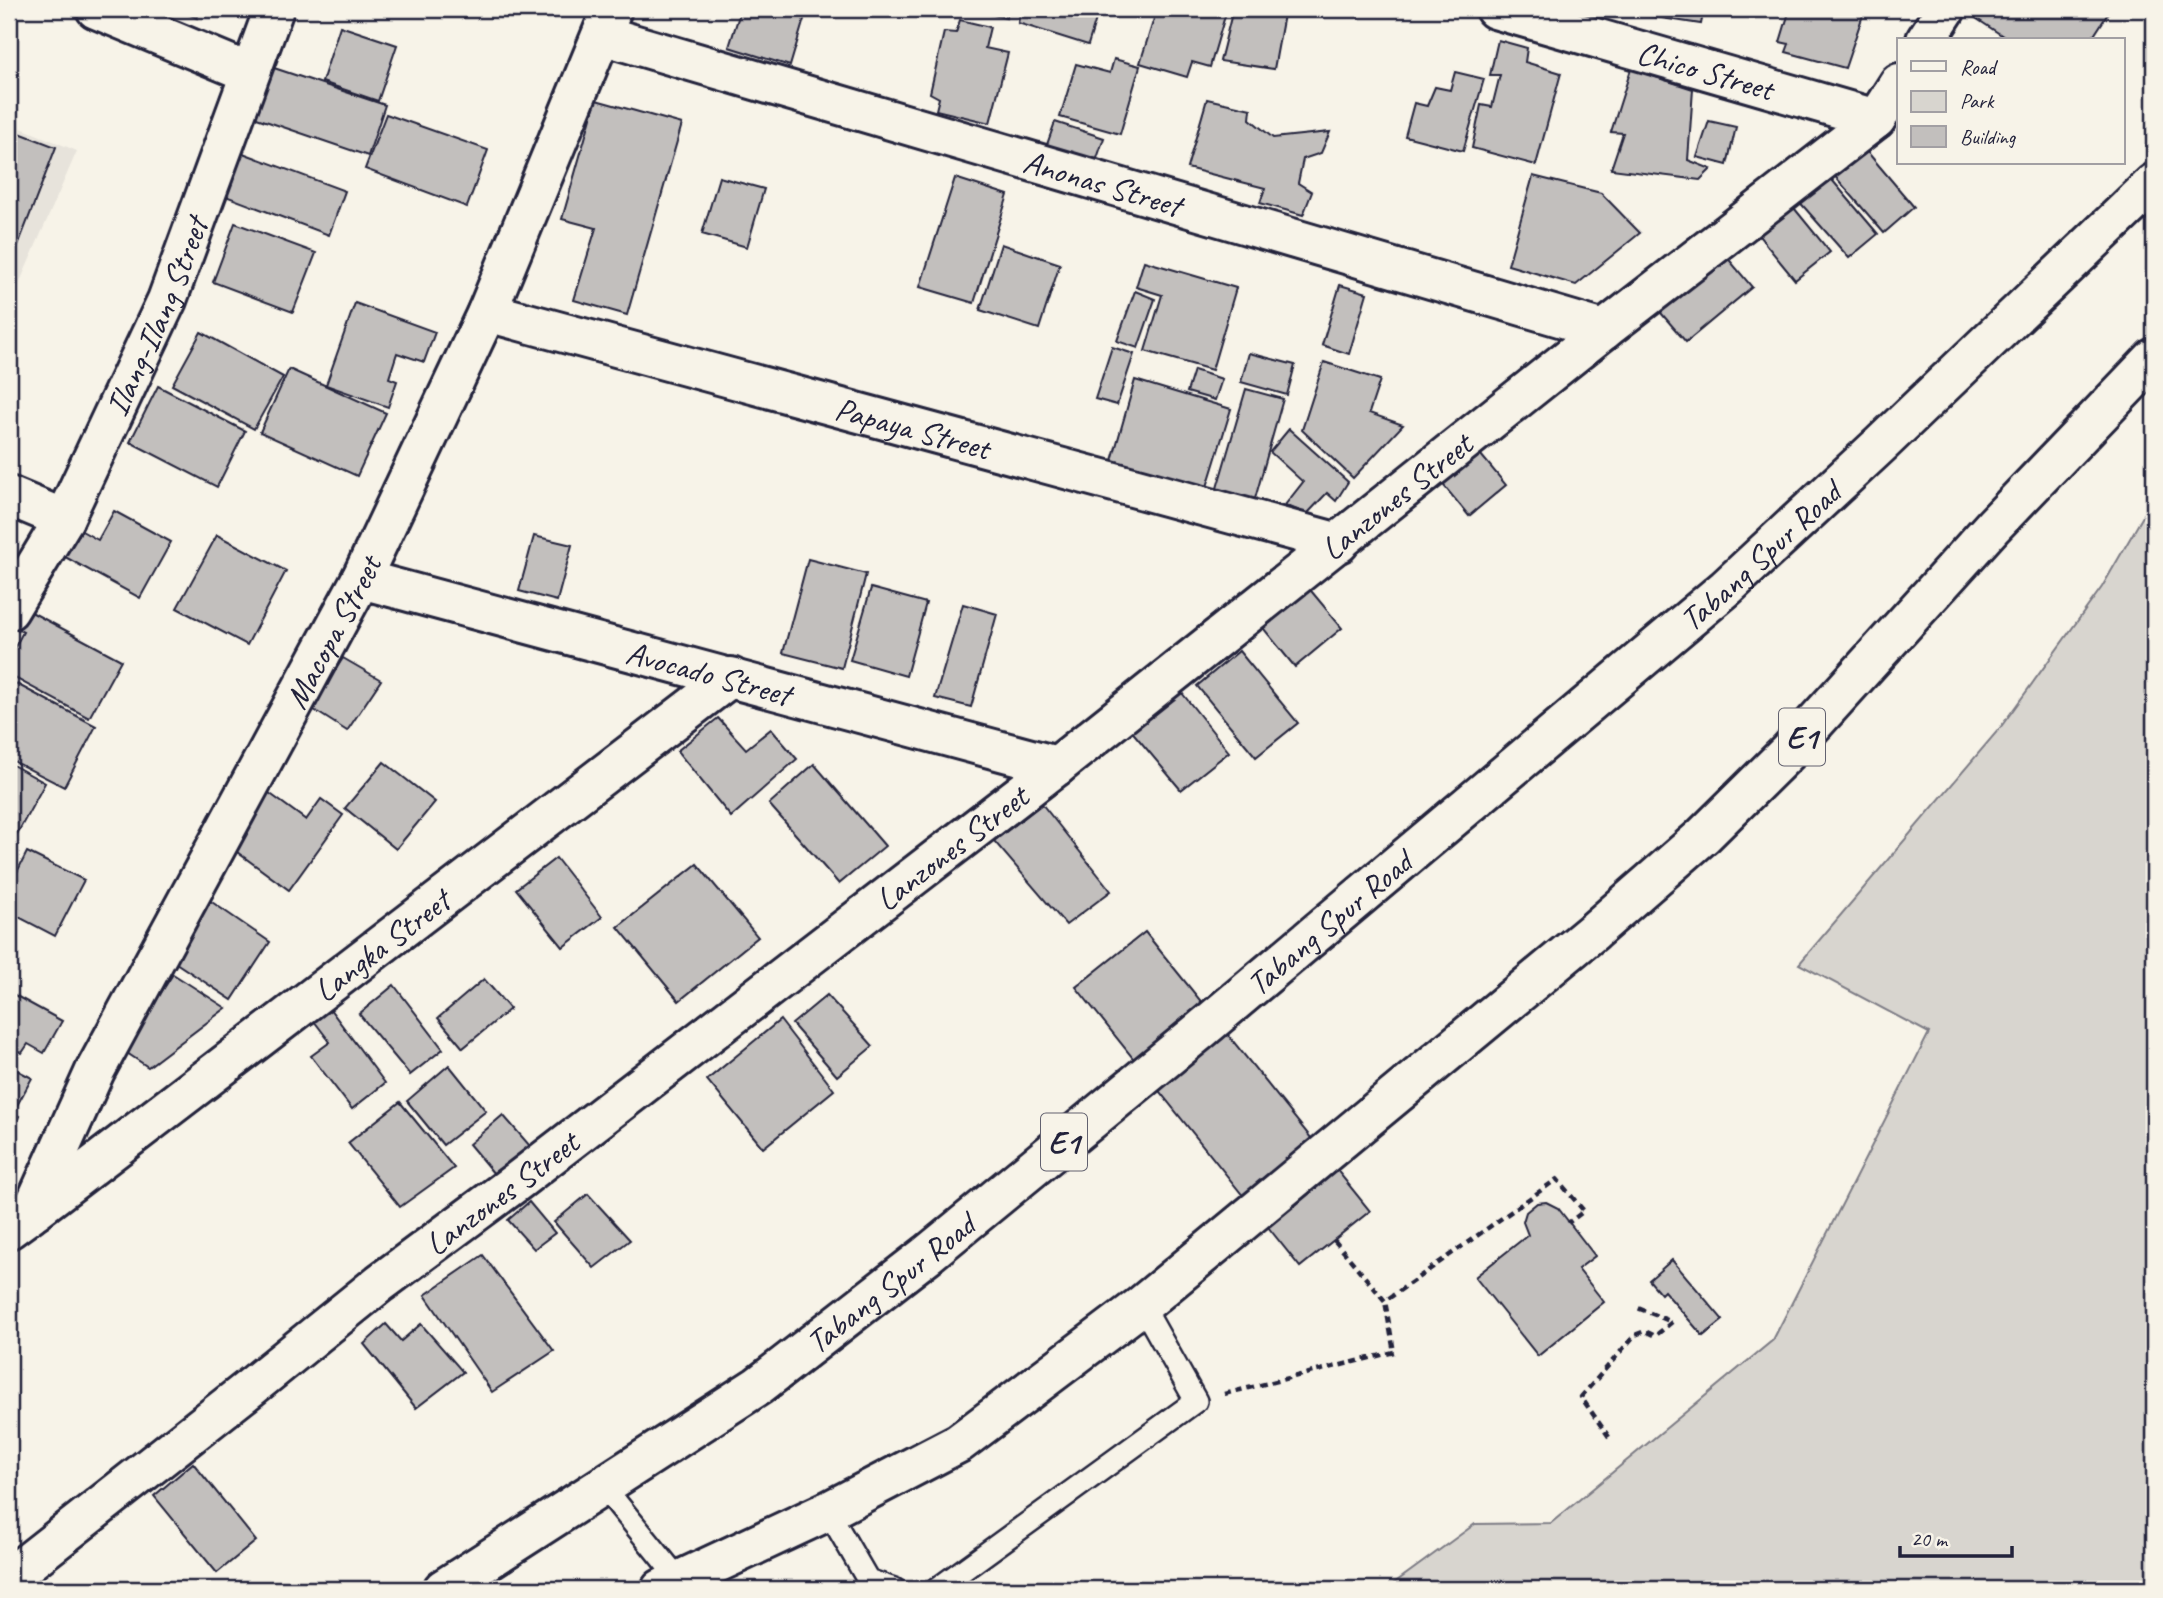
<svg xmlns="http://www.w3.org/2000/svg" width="2163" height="1598" font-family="Caveat,sans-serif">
<rect width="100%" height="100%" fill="#f7f3e8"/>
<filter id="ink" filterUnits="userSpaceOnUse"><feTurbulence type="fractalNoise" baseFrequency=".0143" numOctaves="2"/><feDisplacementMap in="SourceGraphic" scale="14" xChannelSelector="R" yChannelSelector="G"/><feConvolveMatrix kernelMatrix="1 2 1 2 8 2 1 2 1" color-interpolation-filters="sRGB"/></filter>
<g filter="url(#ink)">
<path fill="#e7e3db" d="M9 123 77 151 9 307Z"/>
<path fill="#d8d5cf" stroke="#7d7c85" stroke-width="2" d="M2154 497V1589H1386L1475 1524 1551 1523 1773 1340 1929 1033 1799 964 2000 728 2102 587Z"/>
<g fill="#c2bfbd" stroke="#22223b" stroke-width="2">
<path d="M176 9H201L197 18Z"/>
<path d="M741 9H807L790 66 729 47Z"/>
<path d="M968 9H1008L1006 18Z"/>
<path d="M1021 9H1099L1088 45 1018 23Z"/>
<path d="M1157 9H1227L1210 67 1192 62 1187 77 1140 63Z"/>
<path d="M1233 9H1285L1274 69 1220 61Z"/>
<path d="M1636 9H1704L1701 24 1635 14Z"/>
<path d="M1790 9H1865L1845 68 1786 52 1789 44 1780 42Z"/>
<path d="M1971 9H2104L2109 12 2091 40H2009L1968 13Z"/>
<path d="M960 20 990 27 985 48 1008 53 990 123 936 110 939 98 930 93 944 32 956 33Z"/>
<path d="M340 26 397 45 378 101 322 82Z"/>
<path d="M1498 40 1527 48 1525 62 1561 73 1536 165 1472 148 1481 105 1492 107 1500 75H1490Z"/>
<path d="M1114 59 1140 66 1120 134 1060 117 1076 64 1110 73Z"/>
<path d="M262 64 385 105 368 156 245 114Z"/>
<path d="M1631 69 1693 89 1688 160 1711 169 1700 180 1611 169 1623 133 1611 132Z"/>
<path d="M1455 72 1484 79 1463 151 1405 136 1414 103 1427 106 1435 87 1450 90Z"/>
<path d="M1207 99 1251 109 1250 119 1273 138 1330 132 1321 153 1303 159 1298 183 1312 192 1303 215 1260 203 1265 188 1187 168Z"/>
<path d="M596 100 682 124 627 315 574 300 596 228 562 219Z"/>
<path d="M386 114 488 150 467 207 365 169Z"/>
<path d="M1709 121 1736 127 1727 165 1697 157Z"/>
<path d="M1055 122 1104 138 1093 170 1044 153Z"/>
<path d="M9 129 56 147 10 266 9 265Z"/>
<path d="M1864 148 1914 207 1884 233 1833 174Z"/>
<path d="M232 149 345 191 329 235 215 192Z"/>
<path d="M1827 174 1878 234 1849 258 1797 199Z"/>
<path d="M1533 176 1601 193 1640 233 1576 285 1508 265Z"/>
<path d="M719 177 764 189 747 247 702 234Z"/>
<path d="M955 178 1008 195 974 303 920 287Z"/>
<path d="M1790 203 1830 252 1795 280 1755 231Z"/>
<path d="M235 223 316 253 293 312 213 282Z"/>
<path d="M1001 244 1060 264 1039 329 980 310Z"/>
<path d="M1721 250 1752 287 1686 342 1655 306Z"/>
<path d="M1144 261 1236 288 1212 370 1145 351 1162 295 1136 287Z"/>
<path d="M1340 285 1367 293 1349 354 1322 345Z"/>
<path d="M1135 291 1155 299 1138 348 1117 341Z"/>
<path d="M355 303 435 332 424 362 397 353 389 378 397 381 388 407 326 385Z"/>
<path d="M201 332 283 377 254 429 172 385Z"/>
<path d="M1112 347 1134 354 1117 405 1095 399Z"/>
<path d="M1249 353 1295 365 1287 395 1241 382Z"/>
<path d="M1324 362 1380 380 1369 413 1403 425 1353 478 1302 430Z"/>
<path d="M289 369 386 413 357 476 260 432Z"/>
<path d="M1194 370 1222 379 1215 400 1187 392Z"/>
<path d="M1135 380 1231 409 1206 490 1111 464Z"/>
<path d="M158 386 245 431 217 487 130 442Z"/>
<path d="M1246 389 1283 399 1253 506 1215 495Z"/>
<path d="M1289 429 1348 482 1336 501 1327 493 1307 514 1285 505 1303 482 1270 452Z"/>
<path d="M1476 449 1506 485 1469 516 1439 480Z"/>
<path d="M114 511 171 542 140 598 56 552 71 525 98 540Z"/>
<path d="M217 535 286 571 247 645 177 608Z"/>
<path d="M534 536 572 545 557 601 519 591Z"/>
<path d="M808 559 866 574 842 668 783 653Z"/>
<path d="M1307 586 1342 628 1295 667 1259 623Z"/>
<path d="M871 588 926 603 906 676 850 660Z"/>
<path d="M963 604 997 614 971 707 935 698Z"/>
<path d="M20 606 121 660 89 718 9 675V658L23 632 9 625Z"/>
<path d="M1239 651 1298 723 1256 757 1197 686Z"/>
<path d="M343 658 381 680 347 731 311 708Z"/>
<path d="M9 680 96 726 64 787 9 759Z"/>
<path d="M1178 688 1229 752 1181 790 1130 729Z"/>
<path d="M718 718 746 749 771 729 797 759 731 817 677 751Z"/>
<path d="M384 762 435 802 396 849 345 808Z"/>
<path d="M9 763 45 783 16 836 9 832Z"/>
<path d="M814 764 885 846 839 884 769 804Z"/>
<path d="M265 790 306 820 321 799 343 815 289 890 226 844Z"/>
<path d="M1042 804 1111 891 1066 925 994 841Z"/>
<path d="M27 852 84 880 55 936 9 912V888Z"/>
<path d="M556 858 602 917 563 947 516 889Z"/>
<path d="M697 864 758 937 679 1001 618 927Z"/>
<path d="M206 898 270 942 232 1000 167 957Z"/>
<path d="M1145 932 1370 1211 1300 1267 1076 987Z"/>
<path d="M173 974 226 1008 148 1067 124 1051Z"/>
<path d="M484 979 510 1009 463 1048 438 1018Z"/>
<path d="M394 985 443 1049 410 1075 359 1014Z"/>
<path d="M9 992 62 1021 44 1053 28 1044 22 1053 9 1046Z"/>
<path d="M827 995 873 1046 837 1076 792 1024Z"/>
<path d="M327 1005 385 1083 352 1109 311 1056 330 1042 311 1017Z"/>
<path d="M780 1020 834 1090 763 1148 707 1080Z"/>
<path d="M449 1065 486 1111 443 1145 407 1101Z"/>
<path d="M9 1066 32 1078 14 1111 9 1109Z"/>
<path d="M400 1102 454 1168 400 1207 348 1143Z"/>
<path d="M9 1110 19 1116 9 1135Z"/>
<path d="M503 1115 530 1146 494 1174 469 1144Z"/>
<path d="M588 1194 630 1240 594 1268 554 1222Z"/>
<path d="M529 1202 555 1233 534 1249 508 1220Z"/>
<path d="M1546 1202 1558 1208 1595 1256 1578 1269 1604 1302 1538 1356 1475 1277 1528 1235 1523 1222 1526 1212 1537 1203Z"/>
<path d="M483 1255 554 1351 492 1392 425 1295Z"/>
<path d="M1672 1260 1723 1320 1703 1336 1664 1291 1661 1294 1649 1280Z"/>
<path d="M386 1324 401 1341 421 1324 463 1372 416 1408 364 1344Z"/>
<path d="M193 1463 256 1541 217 1573 154 1496Z"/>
<path d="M67 1579 75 1589H54Z"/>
</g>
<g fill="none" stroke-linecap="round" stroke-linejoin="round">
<defs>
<g id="service">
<path d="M603 1486 680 1581"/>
<path d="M828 1511 868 1580 894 1589"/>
<path d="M937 1589 1196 1401 1142 1305"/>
</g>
<g id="minor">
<path d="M96 9 250 73"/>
<path id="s1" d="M1495 9 1876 119"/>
<path id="s2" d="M602 35 1604 330"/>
<path d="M1926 40 1946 9"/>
<path id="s3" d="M487 312 1339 543"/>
<path d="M9 496 64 519"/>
<path id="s4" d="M361 579 1057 766"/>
<path id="s5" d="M35 1210 731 677"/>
<path id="s6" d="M9 1229 31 1213 95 1071 361 579 487 312 612 9"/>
<path id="s7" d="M20 1569 250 1388 380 1283 519 1180 1057 766 1604 330 1876 119 1899 83"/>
</g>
<g id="tertiary">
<path id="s8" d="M9 610 64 519 167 300 274 9"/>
</g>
<g id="motorway">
<path id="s9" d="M443 1589 758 1386 928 1254 1201 1030 1726 588 1880 445 2154 183"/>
<path d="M661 1589 828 1511 959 1443 1142 1305 1594 931 1703 836 1789 751 1993 526 2154 358"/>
</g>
</defs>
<use href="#service" stroke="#22223b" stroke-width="26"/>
<use href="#minor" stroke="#22223b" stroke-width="44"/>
<use href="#tertiary" stroke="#22223b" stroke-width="44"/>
<use href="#motorway" stroke="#22223b" stroke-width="44"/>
<g stroke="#22223b" stroke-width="4.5" stroke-dasharray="7 5" stroke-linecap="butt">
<path d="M1334 1240 1385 1301 1557 1179 1584 1211 1568 1223"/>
<path d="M1224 1394 1394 1352 1385 1301"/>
<path d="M1609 1437 1581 1397 1635 1335 1645 1331 1655 1336 1672 1322 1638 1308"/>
</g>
<use href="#service" stroke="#f7f3e8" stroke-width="21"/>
<use href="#minor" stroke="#f7f3e8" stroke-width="38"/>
<use href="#tertiary" stroke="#f7f3e8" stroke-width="38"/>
<use href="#motorway" stroke="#f7f3e8" stroke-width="38"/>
</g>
</g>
<g text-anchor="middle" stroke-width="7" stroke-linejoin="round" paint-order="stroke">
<g fill="#f7f3e8" stroke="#62616f" stroke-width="2">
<rect x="1779" y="708.5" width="46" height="57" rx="5"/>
<rect x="1041" y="1113.5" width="46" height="57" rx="5"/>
</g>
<g font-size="32" font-weight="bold" fill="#22223b">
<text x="1802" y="748">E1</text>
<text x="1064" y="1153">E1</text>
</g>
<g font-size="33" fill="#22223b" stroke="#f7f3e8">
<text dy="12" stroke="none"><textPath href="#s1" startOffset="219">Chico Street</textPath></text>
<text dy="12" stroke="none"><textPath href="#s2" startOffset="522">Anonas Street</textPath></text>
<text dy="12" stroke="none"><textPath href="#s8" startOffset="329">Ilang-Ilang Street</textPath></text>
<text dy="12" stroke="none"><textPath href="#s3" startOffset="441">Papaya Street</textPath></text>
<text dy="12" stroke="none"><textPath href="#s7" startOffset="1745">Lanzones Street</textPath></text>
<text dy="12" stroke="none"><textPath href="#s9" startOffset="1676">Tabang Spur Road</textPath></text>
<text dy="12" stroke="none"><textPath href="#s6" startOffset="682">Macopa Street</textPath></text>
<text dy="12" stroke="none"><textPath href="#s4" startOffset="360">Avocado Street</textPath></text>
<text dy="12" stroke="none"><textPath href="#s7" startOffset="1178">Lanzones Street</textPath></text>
<text dy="12" stroke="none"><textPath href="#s9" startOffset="1110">Tabang Spur Road</textPath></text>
<text dy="12" stroke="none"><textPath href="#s5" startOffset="436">Langka Street</textPath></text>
<text dy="12" stroke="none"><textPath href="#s7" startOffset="611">Lanzones Street</textPath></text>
<text dy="12" stroke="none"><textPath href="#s9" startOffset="542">Tabang Spur Road</textPath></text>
</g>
</g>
<rect width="2163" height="1598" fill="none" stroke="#f7f3e8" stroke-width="35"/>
<rect x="18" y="18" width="2128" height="1563" fill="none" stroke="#22223b" stroke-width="2.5" filter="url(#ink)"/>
<rect x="1897" y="38" width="228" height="126" fill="#f7f3e8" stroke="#a29fa3" stroke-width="2"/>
<rect x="1911" y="61" width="35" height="10" fill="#f7f3e8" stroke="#a29fa3" stroke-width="2"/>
<text x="1960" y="74" font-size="21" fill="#22223b">Road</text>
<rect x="1911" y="91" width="35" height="21" fill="#d8d5cf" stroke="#a29fa3" stroke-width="2"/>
<text x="1960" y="108" font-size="21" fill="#22223b">Park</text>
<rect x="1911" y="126" width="35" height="21" fill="#c2bfbd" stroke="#a29fa3" stroke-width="2"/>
<text x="1960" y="144" font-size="21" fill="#22223b">Building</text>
<path d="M1900 1546v10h112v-10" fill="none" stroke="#22223b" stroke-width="3.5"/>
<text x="1911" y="1546" font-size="21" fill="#22223b" stroke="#f7f3e8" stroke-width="5" paint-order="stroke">20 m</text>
</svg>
